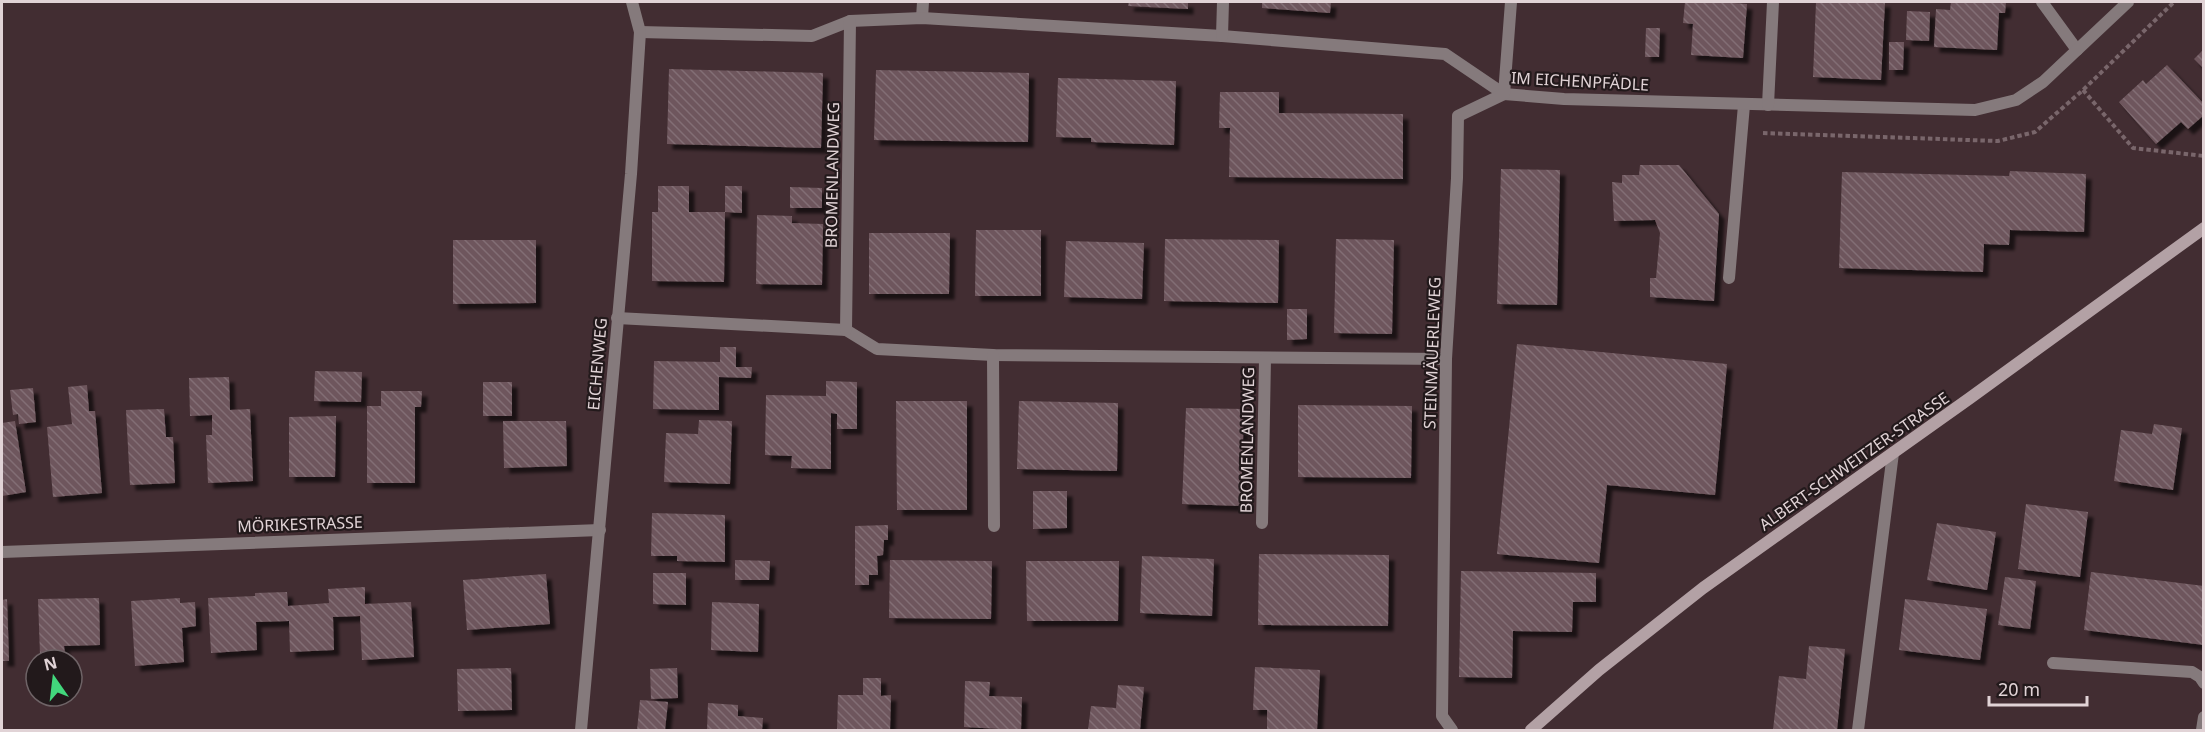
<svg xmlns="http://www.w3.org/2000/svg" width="2205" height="732" font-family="'Noto Sans',sans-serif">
<defs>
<pattern id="building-back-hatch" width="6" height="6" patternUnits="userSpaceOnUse" patternTransform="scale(1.5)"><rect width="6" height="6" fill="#6e575d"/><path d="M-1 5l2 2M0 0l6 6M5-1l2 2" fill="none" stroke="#826e74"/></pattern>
<filter id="shadow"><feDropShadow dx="5.5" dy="5.5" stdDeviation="1.5" flood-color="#0009"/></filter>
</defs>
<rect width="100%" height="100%" fill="#422d32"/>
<g fill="url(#building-back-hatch)" filter="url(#shadow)">
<path d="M1129 2H1188V9L1128 6Z"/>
<path d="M1262 2H1331L1330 13 1262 8Z"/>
<path d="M1685 2H1734V3L1747 4 1743 58 1691 55 1693 24 1683 23Z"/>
<path d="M1816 2H1885L1881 80 1813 77Z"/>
<path d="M1951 2H2006L2005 13H1999L1997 50 1934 47 1936 9 1950 10Z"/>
<path d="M1907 11 1930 12 1929 41 1906 40Z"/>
<path d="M1646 28H1660L1659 57H1645Z"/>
<path d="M1889 42H1904L1903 70H1889Z"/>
<path d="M2204 49V69L2194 59Z"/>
<path d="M2167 65 2204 104V115L2188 129 2181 122 2156 144 2119 102 2143 80 2146 84Z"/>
<path d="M669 69 823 73 821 148 667 144Z"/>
<path d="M876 70 1029 73 1028 142 874 140Z"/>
<path d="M1058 78 1176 81 1174 145 1091 142V138L1056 137Z"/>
<path d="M1220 92H1279V113L1403 114V179L1229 177 1230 128H1219Z"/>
<path d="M1640 165H1679L1719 214 1714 301 1650 297V278H1656L1660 233 1655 220 1614 221 1612 182 1622 183V175H1639Z"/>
<path d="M1501 169 1560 170 1557 305 1497 304Z"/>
<path d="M2010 171 2086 174 2084 232 2010 230 2009 245 1984 244 1983 272 1839 268 1842 172 2009 176Z"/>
<path d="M658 186H689V212H725L724 282 652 281V212H658Z"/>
<path d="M725 186H742V213L725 212Z"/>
<path d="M790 187 822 188V208H790Z"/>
<path d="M757 215 792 216V223L823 224 822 285 756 284Z"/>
<path d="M976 230H1041V296H975Z"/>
<path d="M869 233H950L949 294H869Z"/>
<path d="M1165 239 1279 240 1278 303 1164 301Z"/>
<path d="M1336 239 1394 240 1392 334 1334 333Z"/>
<path d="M453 240H536V303L453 304Z"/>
<path d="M1066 241 1144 243 1142 299 1064 297Z"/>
<path d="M1287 309H1307V339L1287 340Z"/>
<path d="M1517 344 1727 364 1715 495 1607 485 1599 563 1497 554Z"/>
<path d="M720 347H736V367H752L751 378 719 377V410L653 409 654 361 720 362Z"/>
<path d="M315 371 362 372 361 402 314 401Z"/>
<path d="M229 377 230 410 250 409 253 481 208 483 206 435H212V415L190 416 189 378Z"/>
<path d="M826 381 857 382V429H837V414L831 413V469L791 468 792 456 765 455 766 395 826 396Z"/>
<rect x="483" y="382" width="29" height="34"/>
<path d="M87 385 89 411H95L102 493 53 497 47 427 72 424 68 387Z"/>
<path d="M33 388 36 422 19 424 18 414 13 415 10 390Z"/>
<path d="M381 391H422L421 407H415V483H367V406H381Z"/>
<path d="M896 401H967V510H897Z"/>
<path d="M1019 401 1118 403 1117 471 1017 469Z"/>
<path d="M1298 405 1412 406 1411 478 1298 477Z"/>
<path d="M1186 408 1244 409 1241 506 1182 504Z"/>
<path d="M164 409 166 437H173L175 483 130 485 126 410Z"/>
<path d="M336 416 335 477H289V417Z"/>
<path d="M699 420 732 421 730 484 664 482 666 433 698 434Z"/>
<path d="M15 421 26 492 2 496V423Z"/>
<path d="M503 421H566L567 466 504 468Z"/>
<path d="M2154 424 2182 428 2173 490 2114 481 2121 430 2152 434Z"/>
<path d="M1033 491H1067V528L1033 529Z"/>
<path d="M2026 504 2088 512 2080 577 2018 569Z"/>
<path d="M652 513 725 515V562L677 561V556H651Z"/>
<path d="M1937 523 1996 532 1987 590 1927 580Z"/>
<path d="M888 525V540H884L883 555 877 556 878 575H869V585H855V526Z"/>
<path d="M1259 554 1389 555 1388 626 1258 625Z"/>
<path d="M1142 556 1214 559 1212 616 1140 613Z"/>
<path d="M735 560 770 561 769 580H735Z"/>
<path d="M890 560 992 561 991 619 889 618Z"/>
<path d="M1026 561H1119L1118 621H1027Z"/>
<path d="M1461 571 1596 573V602H1573L1572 632 1513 631 1512 678 1459 677Z"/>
<path d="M2091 572 2204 586V645L2084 630Z"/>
<path d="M653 573H686V605L653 604Z"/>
<path d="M546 574 550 624 467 630 463 580Z"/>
<path d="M2005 577 2036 581 2030 629 1998 625Z"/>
<path d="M365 587V604L411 602 414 657 362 660 360 616 333 617 334 650 290 652 289 621 256 622 257 650 211 653 208 598 255 596V593L287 592 288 606 329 603 328 589Z"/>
<path d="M99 598 100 645 64 646 65 654 40 655 38 599Z"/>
<path d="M180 598V603L195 602 196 626 182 628 184 662 135 666 131 601Z"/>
<path d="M7 599 9 661H2V600Z"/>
<path d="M1905 599 1987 609 1980 660 1899 650Z"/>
<path d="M712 602 759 604 758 652 711 650Z"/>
<path d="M1809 646 1845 649 1837 730H1773L1779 676 1806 679Z"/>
<path d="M1255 667 1320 670 1317 730H1267V710H1253Z"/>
<path d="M511 668 512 710 458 711 457 669Z"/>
<path d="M677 668 678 698 651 699 650 669Z"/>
<path d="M863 678H881V696L891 695 890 730 837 729 838 695H863Z"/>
<path d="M965 681 990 682 989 696 1022 697 1021 730 964 727Z"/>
<path d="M1118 685 1144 687 1140 730H1088L1091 706 1116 708Z"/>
<path d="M640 700 668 702 665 730H637Z"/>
<path d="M708 703 738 705V716L763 718 762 730H707Z"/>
</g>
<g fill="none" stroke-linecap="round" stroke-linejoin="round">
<g stroke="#79666b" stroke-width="4" stroke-dasharray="4.5 3" stroke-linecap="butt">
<path d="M2083 90 2133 148 2204 156"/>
<path d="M1763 133 1998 141 2035 132 2083 90 2174 2"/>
</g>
<g stroke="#857a7c" stroke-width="12">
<path d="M1729 278 1744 105"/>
<path d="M2053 663 2192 672 2200 677 2204 683"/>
<path d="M1858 730 1893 453"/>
<path d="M2202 730 2204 717"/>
</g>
<g stroke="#857a7c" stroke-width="12">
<path d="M2042 2 2077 50"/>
<path d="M922 18 923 2"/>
<path d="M640 32 812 36 850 21 922 18 1222 36 1445 54 1504 94 1564 99 1975 110 2016 100 2043 82 2128 2"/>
<path d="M1222 36 1223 2"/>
<path d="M1768 105 1773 2"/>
<path d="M617 318 846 330 877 349 993 355 1446 359"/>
<path d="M846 330 850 21"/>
<path d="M993 355 994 526"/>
<path d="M1262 523 1265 359"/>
<path d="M2 552 600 530"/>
<path d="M581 730 631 174 640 32 632 2"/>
<path d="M1452 730 1442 716 1446 359 1457 178 1458 116 1504 94 1511 2"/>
</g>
<path stroke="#b3a1a5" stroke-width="12" d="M1531 730 1599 670 1703 588 1970 398 2204 228"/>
</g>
<g text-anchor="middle" stroke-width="4.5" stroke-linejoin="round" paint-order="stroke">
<g font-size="16" fill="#e1d3d6" stroke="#22191b">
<text transform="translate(1580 81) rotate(3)" y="6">IM EICHENPFÄDLE</text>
<text transform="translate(832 175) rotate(-89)" y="6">BROMENLANDWEG</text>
<text transform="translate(1432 353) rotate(-88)" y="6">STEINMÄUERLEWEG</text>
<text transform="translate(597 364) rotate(-85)" y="6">EICHENWEG</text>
<text transform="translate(1247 440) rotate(-89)" y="6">BROMENLANDWEG</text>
<text transform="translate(1854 461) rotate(-35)" y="6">ALBERT-SCHWEITZER-STRASSE</text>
<text transform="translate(300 524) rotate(-2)" y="6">MÖRIKESTRASSE</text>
</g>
</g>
<rect width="2205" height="732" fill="none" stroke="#e1d3d6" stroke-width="6"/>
<g transform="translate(54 678) rotate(346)"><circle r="28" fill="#22191b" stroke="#6e6366" stroke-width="1.5"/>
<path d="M0-4.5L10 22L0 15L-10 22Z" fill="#42d77c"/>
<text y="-9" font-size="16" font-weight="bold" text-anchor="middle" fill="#e1d3d6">N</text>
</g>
<path d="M1989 696v9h98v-9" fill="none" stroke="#e1d3d6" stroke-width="3"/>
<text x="1998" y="696" font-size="18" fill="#e1d3d6" stroke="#22191b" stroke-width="4.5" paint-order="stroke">20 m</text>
</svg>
